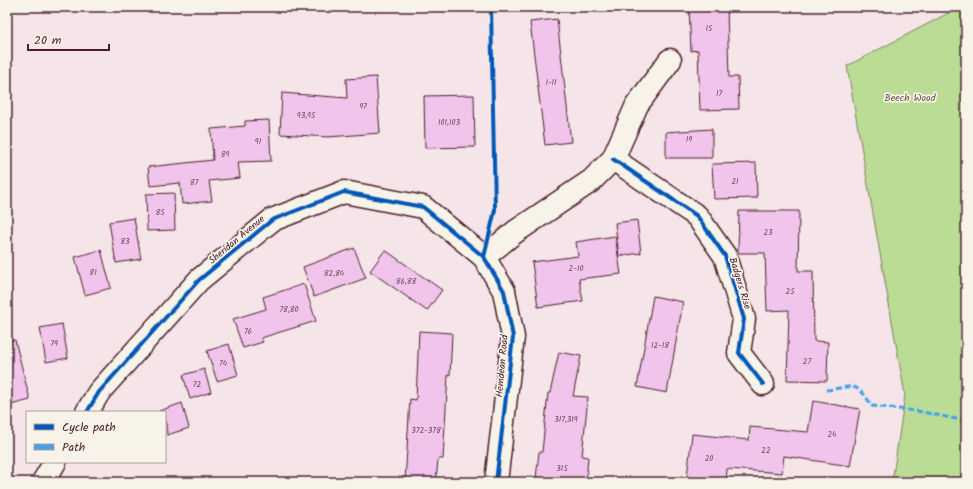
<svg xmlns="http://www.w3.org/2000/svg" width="973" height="489" font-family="Kalam,sans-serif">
<rect width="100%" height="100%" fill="#f5e5e9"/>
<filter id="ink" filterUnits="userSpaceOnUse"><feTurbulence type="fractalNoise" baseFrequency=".025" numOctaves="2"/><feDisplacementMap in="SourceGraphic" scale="8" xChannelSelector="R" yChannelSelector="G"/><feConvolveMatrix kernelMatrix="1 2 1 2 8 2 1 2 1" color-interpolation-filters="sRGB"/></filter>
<g filter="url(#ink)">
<path fill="#badc95" stroke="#827e60" d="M960 7H966V482H892L905 395 847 66Z"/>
<g fill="#f0c4eb" stroke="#4a1f2b">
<path d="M689 7H727L729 77H738L739 109 700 110 698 50 691 51Z"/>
<path d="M557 19 571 142 545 145 530 22Z"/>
<path d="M376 77 380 133 328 137 280 134 282 93 347 98 346 79Z"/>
<path d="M474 95 475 147 425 148 424 96Z"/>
<path d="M269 120 271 161 238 162 240 178 209 181 212 201 182 204 180 183 150 186 148 167 213 160 211 129 245 126V121Z"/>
<path d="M712 129V158H666V132Z"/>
<path d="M756 163 757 198 714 199 712 164Z"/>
<path d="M174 193 175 230 147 231 146 194Z"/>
<path d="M739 211H799L798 271H813L814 341 828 342 827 381 787 380 789 310 767 311 765 253H738Z"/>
<path d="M134 218 141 259 116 263 109 222Z"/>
<path d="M637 220 641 253 619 256 615 223Z"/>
<path d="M615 236 621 274 579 279 583 301 538 307 532 262 578 256 576 242Z"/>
<path d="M354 248 366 278 314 297 303 267Z"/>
<path d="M101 250 111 288 85 295 75 257Z"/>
<path d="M385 250 442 290 427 311 370 271Z"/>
<path d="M304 284 316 321 261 338 263 342 243 348 233 319 266 309 263 297Z"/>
<path d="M653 296 683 302 667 393 637 387Z"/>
<path d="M62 324 68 358 46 362 40 328Z"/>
<path d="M419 331 452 333 450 375H448L443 459H438L436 482H405L410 399 416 400Z"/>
<path d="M15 340 30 400 7 406V341Z"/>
<path d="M229 344 238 375 217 381 207 351Z"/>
<path d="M559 352 581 356 573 396 588 397 582 456 588 457 586 482 536 478 539 452H542L548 393H550Z"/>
<path d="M204 369 211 392 190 399 183 375Z"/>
<path d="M813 401 860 409 850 466 784 456 782 473 727 469 726 481 687 477 692 434 749 440 750 427 808 432Z"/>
<path d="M182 403 189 428 167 435 165 412 159 411Z"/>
</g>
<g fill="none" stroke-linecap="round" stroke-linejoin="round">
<defs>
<g id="street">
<path d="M613 159 697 216 725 256 744 319 739 353 763 384"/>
<path d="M484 257 515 232 591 181 613 159 637 105 670 60"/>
<path d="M87 412 99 392 199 280 272 220 344 192 423 207 484 257 504 291 513 337 496 482"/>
<path d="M43 482 55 462"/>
</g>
</defs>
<use href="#street" stroke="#4a1f2b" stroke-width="25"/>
<use href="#street" stroke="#f7f3e8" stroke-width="22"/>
<path stroke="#40a2eb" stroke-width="3" stroke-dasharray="6 3" stroke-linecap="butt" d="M826 390C853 387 856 380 872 406L917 411 966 421"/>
<defs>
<g id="cycleway">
<path d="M613 159 697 216 725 256 744 319 739 353 763 384"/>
<path d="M484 257 495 210 491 7"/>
<path d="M87 412 99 392 199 280 272 220 344 192 423 207 484 257 504 291 513 337 496 482"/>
</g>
</defs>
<use href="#cycleway" stroke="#f7f3e8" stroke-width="6"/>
<use href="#cycleway" stroke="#0057b8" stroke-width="4"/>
</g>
</g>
<g text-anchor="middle" stroke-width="3.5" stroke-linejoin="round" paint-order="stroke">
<g font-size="8" fill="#74485b">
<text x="709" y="31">15</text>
<text x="551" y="85">1-11</text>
<text x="719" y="96">17</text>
<text x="363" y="109">97</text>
<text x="306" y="118">93,95</text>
<text x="449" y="125">101,103</text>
<text x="689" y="142">19</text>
<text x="258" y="144">91</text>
<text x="225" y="157">89</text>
<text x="735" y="184">21</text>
<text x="194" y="185">87</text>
<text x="160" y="215">85</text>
<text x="768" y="235">23</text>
<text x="125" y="244">83</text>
<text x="576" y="271">2-10</text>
<text x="93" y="275">81</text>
<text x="334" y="276">82,84</text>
<text x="406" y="284">86,88</text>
<text x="790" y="294">25</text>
<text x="289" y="312">78,80</text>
<text x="248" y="334">76</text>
<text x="54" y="346">79</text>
<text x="660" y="348">12-18</text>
<text x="807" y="364">27</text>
<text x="223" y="366">74</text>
<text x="197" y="387">72</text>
<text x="566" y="422">317,319</text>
<text x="426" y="433">372-378</text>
<text x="832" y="437">24</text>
<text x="766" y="453">22</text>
<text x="709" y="461">20</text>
<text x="562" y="471">315</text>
</g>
<g font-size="10" fill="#664e46" stroke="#f7f3e8">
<text x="910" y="101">Beech Wood</text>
</g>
<g font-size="10" fill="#4a1f2b" stroke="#f7f3e8">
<text transform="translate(236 239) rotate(-40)" y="4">Sheridan Avenue</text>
<text transform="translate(741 283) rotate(73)" y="4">Badgers Rise</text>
<text transform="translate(501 366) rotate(-85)" y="4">Hemdean Road</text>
</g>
</g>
<rect width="973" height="489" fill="none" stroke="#f7f3e8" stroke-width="24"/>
<rect x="12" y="12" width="949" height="465" fill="none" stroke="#4a1f2b" stroke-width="1.5" filter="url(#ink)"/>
<rect x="26" y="411" width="140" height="52" fill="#f7f3e8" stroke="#b29e9c"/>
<rect x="34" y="424" width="20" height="6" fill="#0057b8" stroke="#b29e9c"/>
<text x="62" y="431" font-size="12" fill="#4a1f2b">Cycle path</text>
<rect x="34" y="444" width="20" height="6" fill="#40a2eb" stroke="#b29e9c"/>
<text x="62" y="451" font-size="12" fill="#4a1f2b">Path</text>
<path d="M28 44v6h81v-6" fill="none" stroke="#4a1f2b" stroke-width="2"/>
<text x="34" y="44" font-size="12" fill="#4a1f2b" stroke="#f7f3e8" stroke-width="3" paint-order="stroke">20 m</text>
</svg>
